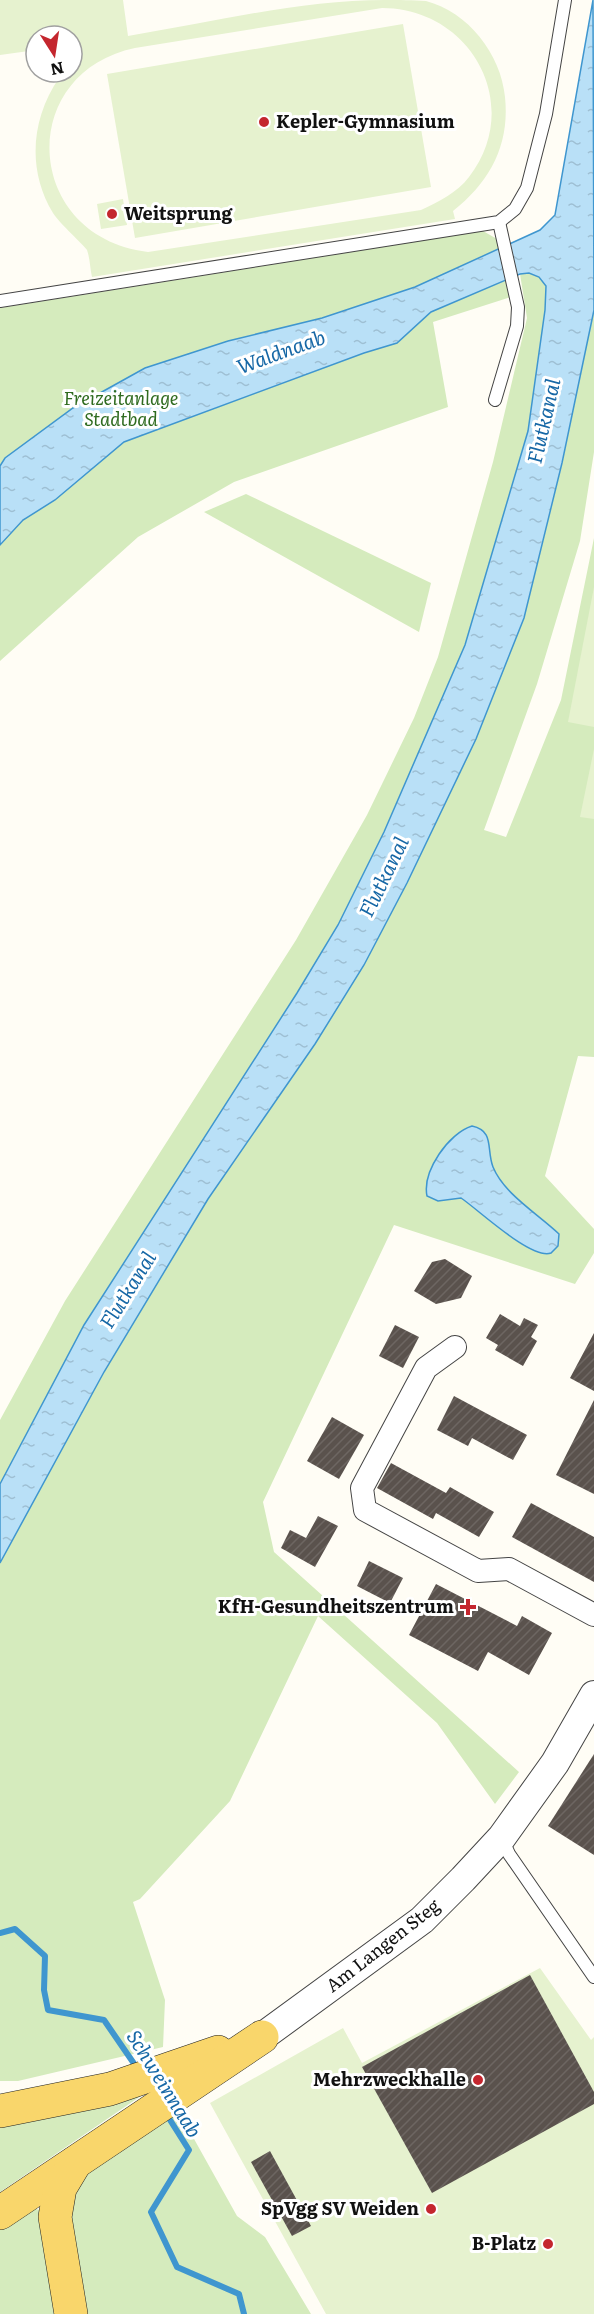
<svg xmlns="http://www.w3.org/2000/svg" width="594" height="2314" font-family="Literata,serif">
<defs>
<pattern id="water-ripples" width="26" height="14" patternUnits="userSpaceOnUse" patternTransform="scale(1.5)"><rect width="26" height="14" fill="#b9e0f7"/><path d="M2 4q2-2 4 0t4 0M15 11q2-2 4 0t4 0" fill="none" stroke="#9ebfd3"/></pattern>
<pattern id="building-hatch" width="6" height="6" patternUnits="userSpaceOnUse" patternTransform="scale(1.5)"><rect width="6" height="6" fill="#5a524d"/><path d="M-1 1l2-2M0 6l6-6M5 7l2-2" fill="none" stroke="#6d6662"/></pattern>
</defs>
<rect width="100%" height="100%" fill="#fffdf5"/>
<g fill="#d5ebbd">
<path d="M483 231 497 239 511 297 433 322 448 407 234 482 138 537 0 661V308Z"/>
<path d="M529 273 539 277 546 286 545 310 528 431 465 645 384 832 338 925 297 993 84 1325 0 1484V1420L65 1301 296 940 367 815 414 718 438 657 493 462 527 318 520 274Z"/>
<path d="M594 310V452L580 541 537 684 484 830 506 837 561 700 594 538V1057L578 1056 545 1176 594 1229V1253L575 1284 394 1225 263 1502 274 1552 519 1772 495 1804 437 1723 318 1616 230 1801 140 1899 133 1902 165 2000 163 2047 18 2081H0V1563L104 1372 208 1199 315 1044 407 883 476 739 524 618 562 464Z"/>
<path d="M246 494 431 583 419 632 204 512Z"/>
<path d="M157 2085 0 2192V2118Z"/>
<path d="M179 2112 237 2216 265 2237 311 2314H81L68 2249 70 2190 87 2172Z"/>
<path d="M32 2208 40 2210 60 2314H0V2230Z"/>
</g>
<g fill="#e6f2cf" fill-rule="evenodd">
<path d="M0 0H123L128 36C213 22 300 0 385 0 398 0 414 0 426 1 468 12 501 54 505 97 510 145 490 182 453 211L455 219 92 277C90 269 90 258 87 250 85 246 59 223 53 213 27 170 31 119 59 78L58 72H72V36H36V50L0 55ZM382 8C470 8 525 104 469 177 457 193 438 202 421 210L148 252C23 237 15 73 135 48Z"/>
<path d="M403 24 431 187 135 238 107 74Z"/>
<path d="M123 199 127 225 101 229 97 204Z"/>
<path d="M594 587V727L568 722Z"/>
<path d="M594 749V819L580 817Z"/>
<path d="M540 1968 591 2040 594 2037V2314H326L210 2103 343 2028 362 2063Z"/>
</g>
<g fill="url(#water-ripples)" stroke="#3f96cf" stroke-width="1.5">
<path d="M593 0 594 310 562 463 524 618 476 739 407 883 364 965 315 1044 208 1199 104 1372 0 1563V1484L84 1325 297 993 338 925 384 832 465 645 528 431 545 310 546 286 539 277 529 273 520 274 431 312 397 343 364 353 124 442 55 500 23 520 0 545V466L5 458 73 408 145 368 228 341 322 318 415 287 540 230 555 215Z"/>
<path d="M472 1126C495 1131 486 1149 493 1167 504 1194 538 1214 559 1234L558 1246 551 1253C531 1260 479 1210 461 1198L438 1201 427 1196C422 1171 449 1133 472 1126Z"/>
</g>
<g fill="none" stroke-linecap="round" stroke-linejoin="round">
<g stroke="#3f96cf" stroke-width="6">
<path d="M0 1933 15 1929 45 1956 44 1990 48 2010 104 2020 137 2068"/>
<path d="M165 2112 189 2150 151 2212 177 2267 239 2294 244 2314"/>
</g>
</g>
<g fill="url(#building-hatch)">
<path d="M445 1259 472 1276 461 1298 436 1304 414 1291 432 1262Z"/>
<path d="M500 1314 520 1326 524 1318 538 1325 531 1337 537 1341 523 1366 495 1350 498 1345 486 1338Z"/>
<path d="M395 1325 419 1337 403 1368 379 1356Z"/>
<path d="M594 1333V1391L570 1378Z"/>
<path d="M454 1396 527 1435 513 1460 472 1438 468 1446 437 1430Z"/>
<path d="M594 1400V1494L556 1475Z"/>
<path d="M332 1417 364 1435 339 1479 307 1461Z"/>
<path d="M391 1463 446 1493 450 1487 494 1512 479 1537 436 1513 433 1519 377 1488Z"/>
<path d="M531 1503 594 1537V1582L512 1537Z"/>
<path d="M318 1516 338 1526 315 1567 281 1548 290 1530 306 1538Z"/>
<path d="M369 1561 403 1578 390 1603 357 1586Z"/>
<path d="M436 1584 517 1626 522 1616 552 1633 529 1675 488 1652 478 1671 409 1635Z"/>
<path d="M594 1754V1855L548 1826Z"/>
<path d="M530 1975 594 2092V2104L432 2193 362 2067Z"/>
<path d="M270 2151 311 2226 292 2236 251 2162Z"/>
</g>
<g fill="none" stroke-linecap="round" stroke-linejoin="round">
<defs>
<g id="service">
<path d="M0 301 499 222 515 209 527 188 546 114 565 0"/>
<path d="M495 400 517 326 518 307 499 222"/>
<path d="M502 1838 509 1854 594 1977"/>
</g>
<path id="minor" d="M455 1347 426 1368 362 1488 365 1510 478 1571 509 1569 594 1615"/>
<path id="tertiary" d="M262 2037 422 1920 463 1879 502 1837 555 1763 594 1695"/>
<g id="primary">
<path d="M0 2111 110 2089 218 2052"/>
<path d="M0 2213 262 2037"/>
<path d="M71 2314 55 2217 60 2188 75 2163"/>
</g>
</defs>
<use href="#service" stroke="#444" stroke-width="14"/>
<use href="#minor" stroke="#444" stroke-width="24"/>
<use href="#tertiary" stroke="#444" stroke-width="30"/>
<use href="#primary" stroke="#222" stroke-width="34"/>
<use href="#service" stroke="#fff" stroke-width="12"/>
<use href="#minor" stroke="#fff" stroke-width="22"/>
<use href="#tertiary" stroke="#fff" stroke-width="28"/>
<use href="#primary" stroke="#f9d66b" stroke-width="33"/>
</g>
<g fill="#c4262e" stroke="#fff" stroke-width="2">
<circle cx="264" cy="122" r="6"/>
<circle cx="112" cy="214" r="6"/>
<path d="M465 1598h6v6h6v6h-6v6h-6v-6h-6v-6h6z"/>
<circle cx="478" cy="2080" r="6"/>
<circle cx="431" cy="2209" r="6"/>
<circle cx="548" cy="2244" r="6"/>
</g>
<g text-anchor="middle" stroke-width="6" stroke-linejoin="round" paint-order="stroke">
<g font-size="18" font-weight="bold" fill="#111" stroke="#fff" text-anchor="end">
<text x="276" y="128" text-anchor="start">Kepler-Gymnasium</text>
<text x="124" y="220" text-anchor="start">Weitsprung</text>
<text x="454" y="1613">KfH-Gesundheitszentrum</text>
<text x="466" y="2086">Mehrzweckhalle</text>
<text x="419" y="2215">SpVgg SV Weiden</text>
<text x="536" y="2250">B-Platz</text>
</g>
<g font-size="18" font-style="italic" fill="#2f6b1f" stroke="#fff">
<text x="121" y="405">Freizeitanlage<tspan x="121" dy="21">Stadtbad</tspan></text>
</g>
<g font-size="18" fill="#111" stroke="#fff">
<text transform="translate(383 1946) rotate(-38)" y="6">Am Langen Steg</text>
</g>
<g font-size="20" font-style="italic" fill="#1768a6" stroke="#fff">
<text transform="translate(281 352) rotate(-20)" y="7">Waldnaab</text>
<text transform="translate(544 421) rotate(-77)" y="7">Flutkanal</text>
<text transform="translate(384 877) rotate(-64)" y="7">Flutkanal</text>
<text transform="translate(128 1290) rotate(-58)" y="7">Flutkanal</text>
<text transform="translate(164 2084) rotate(58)" y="7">Schweinnaab</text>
</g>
</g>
<g transform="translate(54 54) rotate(168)"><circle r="28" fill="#ffffff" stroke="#a0a0a0" stroke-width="1.5"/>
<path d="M0-4.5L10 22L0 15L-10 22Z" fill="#c4262e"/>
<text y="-9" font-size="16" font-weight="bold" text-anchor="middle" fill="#111111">N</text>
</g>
</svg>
